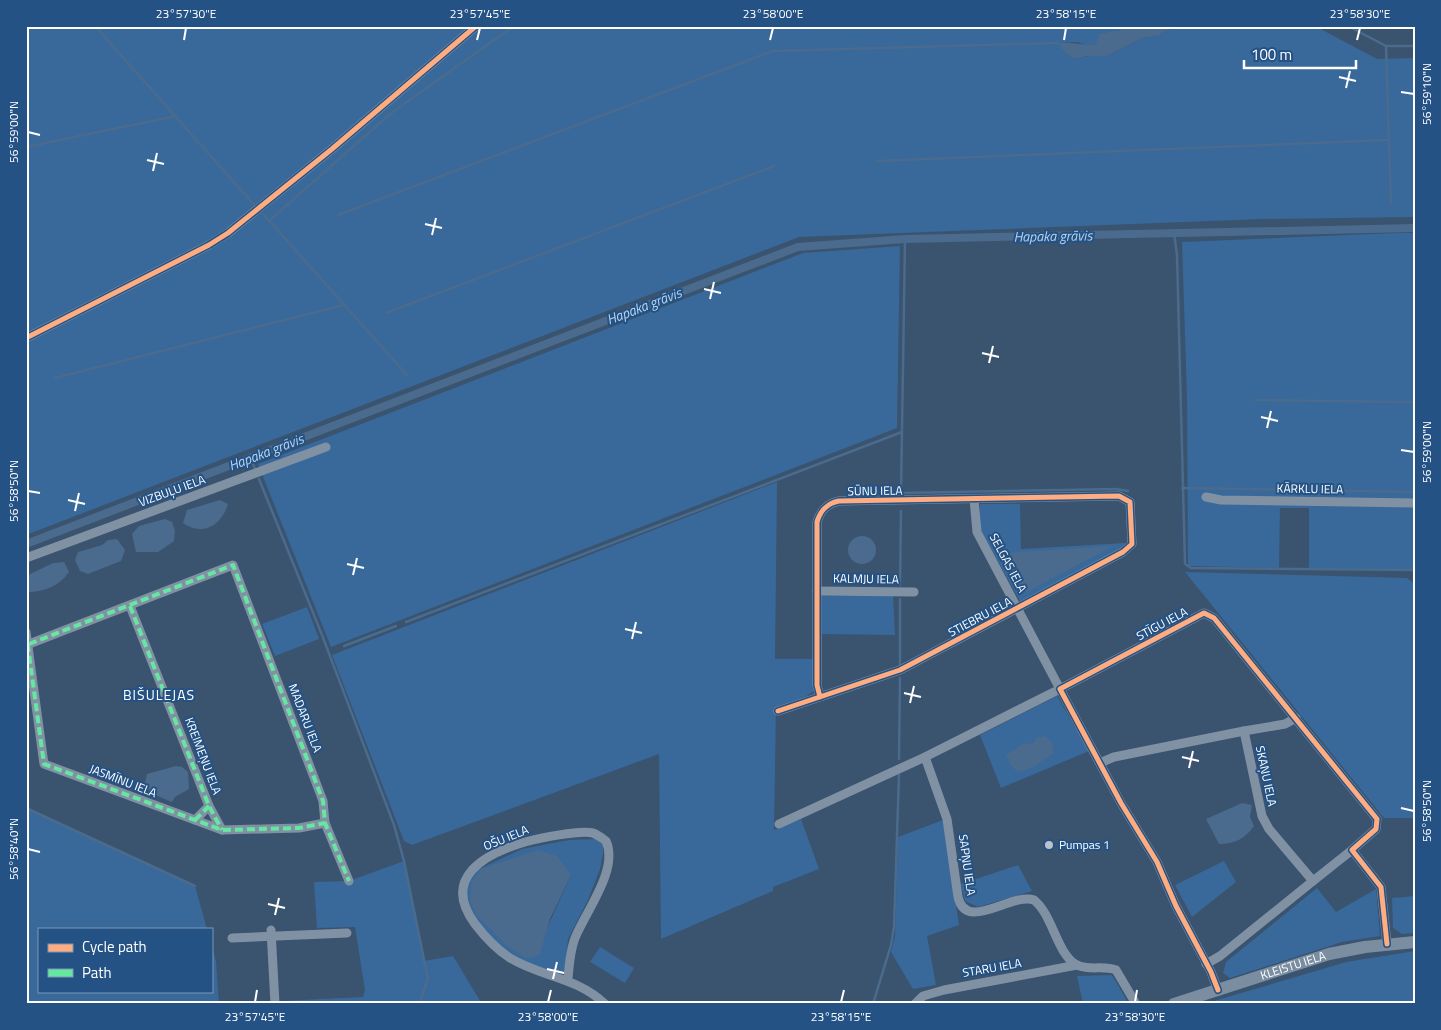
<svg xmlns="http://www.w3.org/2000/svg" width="1441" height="1030" font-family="'Titillium Web',sans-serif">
<rect width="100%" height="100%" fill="#3a536e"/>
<g fill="#38699a" fill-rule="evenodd">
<path d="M26 26H1123L1120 30 1111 33 1096 44 1086 45 1078 42 1059 43 1065 53 1074 59 1088 56H1107L1142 38 1158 36 1173 26H1315L1377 59 1415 58V217L1262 219 799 237 26 535Z"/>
<path d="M1396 233H1415V571L1309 568V508H1280L1279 568 1188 566 1187 397 1182 242Z"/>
<path d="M900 246 897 428 331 647 258 464 803 253Z"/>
<path d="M777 482 775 659H814V691L805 697 776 707 774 830 801 819 819 869 773 887V891L661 939 659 754 412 845 404 841 332 655Z"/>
<path d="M980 504H1020L1021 549 1125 543V547L1021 603 979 527Z"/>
<path d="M1185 572 1407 578 1415 584V818H1384Z"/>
<path d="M893 595 895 635 822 634V596Z"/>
<path d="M307 607 319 639 275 656 262 624Z"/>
<path d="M1057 696 1089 751 1001 788 980 735Z"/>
<path d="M26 808 195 886 207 929H39V991H211V944L216 961 219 1004H26Z"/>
<path d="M943 820 959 925 927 936 936 985 913 989 891 952 895 936 898 837Z"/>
<path d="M596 839 603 845V854L600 869 588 900 568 939 565 971C538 979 479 935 468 910 465 903 465 893 464 886L477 870 522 849 569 840ZM571 875 544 935H497L486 925Z"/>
<path d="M404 861 424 961 453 956 482 1004H281V1001L363 997 365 990 355 927 317 928 314 882 349 881Z"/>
<path d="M1224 861 1236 882 1192 917 1175 885Z"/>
<path d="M1018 865 1032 891 978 907 965 901 961 884Z"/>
<path d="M1317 888 1336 912 1376 889 1380 936 1342 942 1230 978 1223 973 1226 962Z"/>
<path d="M1415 896V933L1402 934 1393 928 1392 898Z"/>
<path d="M600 947 634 968 625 983 590 962Z"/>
<path d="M1415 951V1004H1204L1346 962Z"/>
<path d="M1112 975 1129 1004H1083L1077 976Z"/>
</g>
<g fill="#4a6b8d">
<path d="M1123 26H1173L1158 36 1142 38 1107 56H1088L1074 59 1065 53 1058 43C1072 42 1083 46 1096 44L1099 34 1120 30Z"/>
<path d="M220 500 228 504C222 525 203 537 183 523L187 510Z"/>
<path d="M165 519 172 522 175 531 174 541 158 552H136L132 534 139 526Z"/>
<circle cx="862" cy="550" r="14"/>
<path d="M117 539 125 550 121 561 88 574 80 571 75 560 78 552 102 545 108 540Z"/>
<path d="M1113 546 1027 592 1023 591 1002 553Z"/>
<path d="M64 562 69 572C59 586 45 592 28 592L26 576 53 563Z"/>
<path d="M1045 736 1052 742 1054 753 1032 768 1018 772 1011 766 1006 755 1023 744 1034 743 1036 738Z"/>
<path d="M176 766 182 767 188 772 189 789 175 797 172 802 150 793 145 783 147 774Z"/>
<path d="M1242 803 1252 805 1250 817 1254 826C1245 839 1234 844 1219 844L1206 819Z"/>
<path d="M538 850 557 856 571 875 550 919 540 954 533 958H525L507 946 476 915 470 901 471 882 481 869Z"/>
</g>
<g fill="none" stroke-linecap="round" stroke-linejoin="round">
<g stroke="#4a6b8d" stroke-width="2.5">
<path d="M95 26 256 207"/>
<path d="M1348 26 1386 46H1415"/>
<path d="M1386 46 1391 204"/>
<path d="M26 147 176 116"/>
<path d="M877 161 1388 140"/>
<path d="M263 214 408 376"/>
<path d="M338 215 773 51 1058 43"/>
<path d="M269 221 390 114 514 26"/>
<path d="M1174 233 1177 255 1185 564 1191 568 1415 570"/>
<path d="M905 239 901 493 1116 489 1128 491"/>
<path d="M386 313 774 166"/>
<path d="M55 378 344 305"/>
<path d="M1255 400 1415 402"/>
<path d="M251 459 255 469"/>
<path d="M259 479 322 635 394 825 404 861 428 979 419 1004"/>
<path d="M1182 488 1415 492"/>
<path d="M900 585 901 511"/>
<path d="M406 622 902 432"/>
<path d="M344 646 396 626"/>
<path d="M900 665V599"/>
<path d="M899 759 900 678"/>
<path d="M26 808 195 886"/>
<path d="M873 1004 891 945 894 927 899 775"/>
</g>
<path stroke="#4a6b8d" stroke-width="8" d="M26 544 798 247 905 239 1415 228"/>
<g stroke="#8091a4" stroke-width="9">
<path d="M26 338 209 245 228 233 332 149 476 26"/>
<path d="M1206 497 1221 500 1415 503"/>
<path d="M26 558 326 447"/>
<path d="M817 591 914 592"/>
<path d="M130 606 209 806 222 830"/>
<path d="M26 632 44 764 222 830 299 828 325 823"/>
<path d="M29 644 233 565 323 801 325 823 349 881"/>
<path d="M778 711 900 670 1123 552 1132 544 1130 502 1119 496 839 501C828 503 820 511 817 522V685L820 697"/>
<path d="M1244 731 1285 724 1296 718"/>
<path d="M925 757 1060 689 977 532 974 499"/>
<path d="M1100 763 1114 757 1244 731 1262 816 1269 829 1313 881 1220 956 1206 964"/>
<path d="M195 820 209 806"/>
<path d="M779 824 925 757 947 819 958 897C966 933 1012 892 1034 900 1053 915 1057 955 1077 965 1089 971 1104 965 1116 970L1136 1004"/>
<path d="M1313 881 1352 850"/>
<path d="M271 930 275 1004"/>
<path d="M232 938 347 933"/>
<path d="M568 979C569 966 570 951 575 938 586 911 619 869 606 841 602 838 598 835 593 833 579 830 540 838 525 842 484 854 441 878 475 924 485 937 496 949 510 958 541 977 577 977 605 1004"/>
<path d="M1218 990 1211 972 1176 906 1157 862 1121 803 1060 689 1204 613 1214 618 1377 819 1376 829 1352 850 1381 887 1387 944"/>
<path d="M915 1004 923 996 944 990 1077 965"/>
</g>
<path stroke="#7b8da0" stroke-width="12" id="s1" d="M1174 1004 1329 954 1365 947 1415 942"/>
<g stroke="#66e7a1" stroke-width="4" stroke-dasharray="8 4" stroke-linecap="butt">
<path d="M130 606 209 806 222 830"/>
<path d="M26 632 44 764 222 830 299 828 325 823"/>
<path d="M29 644 233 565 323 801 325 823 349 881"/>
<path d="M195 820 209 806"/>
</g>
<defs>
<g id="cycleway">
<path d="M26 338 209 245 228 233 332 149 476 26"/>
<path d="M778 711 900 670 1123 552 1132 544 1130 502 1119 496 839 501C828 503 820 511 817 522V685L820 697"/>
<path d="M1218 990 1211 972 1176 906 1157 862 1121 803 1060 689 1204 613 1214 618 1377 819 1376 829 1352 850 1381 887 1387 944"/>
</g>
</defs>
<use href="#cycleway" stroke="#245284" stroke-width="8"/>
<use href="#cycleway" stroke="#ffac80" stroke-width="5"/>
</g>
<path fill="none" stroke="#fff" stroke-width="2" d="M184 40 186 28M477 40 480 28M770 40 773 28M1064 40 1066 28M1357 40 1360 28M1339 77 1356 81M1346 88 1350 71M1401 92 1414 94M28 132 40 135M147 160 164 164M153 171 157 153M425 224 442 228M432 235 436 218M704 289 721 293M710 299 714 282M982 353 999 357M989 363 993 346M1261 417 1278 421M1267 428 1271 411M1401 450 1414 452M28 491 40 493M68 500 85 504M75 511 79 493M347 564 364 568M353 575 357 558M625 629 642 633M632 639 636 622M904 693 921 697M910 703 914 686M1182 757 1199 761M1189 768 1193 751M1401 808 1414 811M28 849 40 852M268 904 285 908M275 915 279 898M547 969 564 973M553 979 557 962M255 1002 257 990M548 1002 551 990M841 1002 844 990M1135 1002 1137 990"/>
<circle fill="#bac3cc" stroke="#245284" stroke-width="2" cx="1049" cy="845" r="5"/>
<g text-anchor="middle" stroke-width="4" stroke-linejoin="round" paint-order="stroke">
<g font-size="12" fill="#fff" stroke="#245284">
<text transform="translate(1310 489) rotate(1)" y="4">KĀRKLU IELA</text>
<text transform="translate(172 491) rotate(-20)" y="4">VIZBUĻU IELA</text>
<text transform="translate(875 491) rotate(-1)" y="4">SŪNU IELA</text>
<text transform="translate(1008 563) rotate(62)" y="4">SELGAS IELA</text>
<text transform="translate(866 579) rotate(1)" y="4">KALMJU IELA</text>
<text transform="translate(980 617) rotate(-28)" y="4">STIEBRU IELA</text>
<text transform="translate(1162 624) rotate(-28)" y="4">STĪGU IELA</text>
<text transform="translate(305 718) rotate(69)" y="4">MADARU IELA</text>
<text transform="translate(203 756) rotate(69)" y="4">KREIMEŅU IELA</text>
<text transform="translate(1266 776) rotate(78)" y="4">SKAŅU IELA</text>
<text transform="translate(123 781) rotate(21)" y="4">JASMĪNU IELA</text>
<text transform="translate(506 838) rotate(-22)" y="4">OŠU IELA</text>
<text transform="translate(967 865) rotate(82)" y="4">SAPŅU IELA</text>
<text dy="4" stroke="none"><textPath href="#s1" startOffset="125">KLEISTU IELA</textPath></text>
<text transform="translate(992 968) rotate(-10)" y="4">STARU IELA</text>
</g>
<g font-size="12" fill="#fff" stroke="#245284" text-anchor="start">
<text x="1059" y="849">Pumpas 1</text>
</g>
<g font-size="14" font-style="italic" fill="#b8d4ef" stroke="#245284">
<text transform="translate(1053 236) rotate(-1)" y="5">Hapaka grāvis</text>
<text transform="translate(644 306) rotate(-21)" y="5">Hapaka grāvis</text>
<text transform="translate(266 452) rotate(-21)" y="5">Hapaka grāvis</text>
</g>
<g font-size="14" letter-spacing="1" fill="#fff" stroke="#245284">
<text x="159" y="700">BIŠULEJAS</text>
</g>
</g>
<rect width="1441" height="1030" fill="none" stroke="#245284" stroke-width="55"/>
<rect x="38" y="928" width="175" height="65" fill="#245284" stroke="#7c97b5"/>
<rect x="48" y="944" width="25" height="8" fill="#ffac80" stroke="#7c97b5"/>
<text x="82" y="952" font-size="15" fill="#ffffff">Cycle path</text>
<rect x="48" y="969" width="25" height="8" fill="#66e7a1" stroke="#7c97b5"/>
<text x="82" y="978" font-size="15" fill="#ffffff">Path</text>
<path d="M1244 60v8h112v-8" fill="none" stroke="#ffffff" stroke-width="2.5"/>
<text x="1251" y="60" font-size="15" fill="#ffffff" stroke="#245284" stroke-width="4" paint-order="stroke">100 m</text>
<rect x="28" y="28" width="1386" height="974" fill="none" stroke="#fff" stroke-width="2"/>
<g font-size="12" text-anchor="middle" fill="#fff">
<text x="186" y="18">23°57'30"E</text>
<text x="480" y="18">23°57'45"E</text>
<text x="773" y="18">23°58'00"E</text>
<text x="1066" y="18">23°58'15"E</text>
<text x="1360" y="18">23°58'30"E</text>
<text transform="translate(1427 94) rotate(-90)" y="4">56°59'10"N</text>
<text transform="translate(14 132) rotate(-90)" y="4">56°59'00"N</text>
<text transform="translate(1427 452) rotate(-90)" y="4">56°59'00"N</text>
<text transform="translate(14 491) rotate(-90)" y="4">56°58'50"N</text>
<text transform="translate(1427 811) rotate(-90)" y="4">56°58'50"N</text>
<text transform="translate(14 849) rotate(-90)" y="4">56°58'40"N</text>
<text x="255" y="1021">23°57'45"E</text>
<text x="548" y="1021">23°58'00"E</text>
<text x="841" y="1021">23°58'15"E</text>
<text x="1135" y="1021">23°58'30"E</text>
</g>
</svg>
